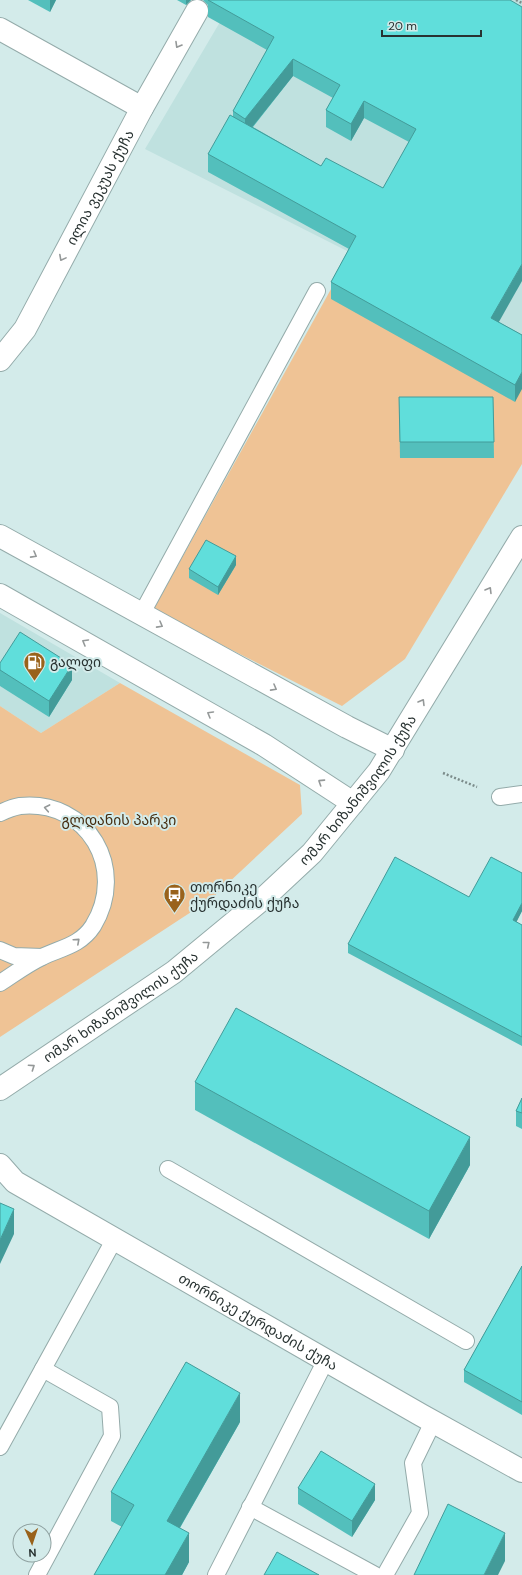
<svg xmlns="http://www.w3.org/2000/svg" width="522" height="1575" font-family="'DM Sans','Noto Sans Georgian',sans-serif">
<rect width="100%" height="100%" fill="#d3ebea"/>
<g fill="#bfe1df">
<path d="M233 0H522V349L351 253 145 149Z"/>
<path d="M0 613 120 683 41 733 0 706Z"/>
</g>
<g fill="#efc395">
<path d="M351 253 522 349V464L405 659 342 706 153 610Z"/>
<path d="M120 683 300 785 302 814 211 899 0 1037V706L41 733Z"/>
</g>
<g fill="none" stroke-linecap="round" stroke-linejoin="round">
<defs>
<g id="lane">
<path d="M141 615 317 291"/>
<path d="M500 797 522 794"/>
<path d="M0 813C6 810 14 807 20 806 88 799 128 869 93 926 80 946 60 948 42 957 27 964 14 974 0 983"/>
<path d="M0 950 14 956 42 957"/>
<path d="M168 1169 466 1341"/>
<path d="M0 1447 114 1240"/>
<path d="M250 1507 375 1575"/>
<path d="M37 1575 112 1436 110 1407 43 1369"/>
<path d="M216 1575 326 1360"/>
<path d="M385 1575 420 1513 413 1463 433 1422"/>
</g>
<g id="street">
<path d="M0 29 142 108"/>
<path d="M0 536 347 727 393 750"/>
<path d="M0 595 264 745 353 803"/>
<path id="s1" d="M0 1165 15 1182 421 1415 522 1471"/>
</g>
<g id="primary">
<path id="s2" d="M0 360 25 329 142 108 197 11"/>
<path id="s3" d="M0 1089 174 972 266 896 312 853 379 771 522 537"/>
</g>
</defs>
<use href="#lane" stroke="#94abaa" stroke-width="18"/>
<use href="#street" stroke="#94abaa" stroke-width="24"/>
<use href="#primary" stroke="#94abaa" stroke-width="24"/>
<g stroke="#7b8b8a" stroke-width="2.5" stroke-dasharray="2 2" stroke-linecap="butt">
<path d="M516 0 522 3"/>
<path d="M443 773 477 787"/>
</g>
<use href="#lane" stroke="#fff" stroke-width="16"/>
<use href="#street" stroke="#fff" stroke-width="22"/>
<use href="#primary" stroke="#fff" stroke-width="22"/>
</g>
<g fill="#53bfbc" fill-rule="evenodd">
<path d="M28 0H56L50 12Z"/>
<path d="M177 0H191L186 5Z"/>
<path d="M203 0H510L499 322 522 335 515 402 331 299V282L349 249 208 172V154L233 116V111L267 50 208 17V5ZM293 76 333 98 326 110V127L351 141 364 118 409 142 383 188 321 166 253 127Z"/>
<path d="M399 397H493L494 458H400Z"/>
<path d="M236 565 218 595 189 578V569Z"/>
<path d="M0 663 72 680 49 717 0 686Z"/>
<path d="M522 873V911L516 922 522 925V1046L348 953V944L469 897Z"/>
<path d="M195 1082 470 1165 429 1239 195 1110Z"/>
<path d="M522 1098V1129L516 1126V1111Z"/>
<path d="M522 1266V1415L464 1382V1370Z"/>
<path d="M240 1422 180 1528 189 1562 182 1575H94L122 1527 111 1521V1492Z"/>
<path d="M298 1488 375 1500 352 1537 298 1504Z"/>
</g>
<g fill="#439b99">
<path d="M50 0H56L50 12Z"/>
<path d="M186 0H191L186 5Z"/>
<path d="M293 59V76L245 136V119Z"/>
<path d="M364 101V118L351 141V124Z"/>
<path d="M522 264V281L491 336V318Z"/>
<path d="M522 372V389L515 402V385Z"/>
<path d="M236 556V565L218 595V587Z"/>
<path d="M72 665V680L49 717V701Z"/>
<path d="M522 903V911L513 929V920Z"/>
<path d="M470 1137V1165L429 1239V1211Z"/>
<path d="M14 1209V1234L0 1264V1240Z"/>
<path d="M240 1393V1422L167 1550V1521Z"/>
<path d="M375 1484V1500L352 1537V1521Z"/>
<path d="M189 1533V1562L182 1575H165Z"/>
<path d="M505 1533V1561L498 1575H484Z"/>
</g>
<g fill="#60dedb" stroke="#439b99">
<path d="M208 0H510L522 7V264L491 318 522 335V372L515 385 331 282 356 236 208 154 230 115 321 166 326 158 383 188 416 129 364 101 351 124 326 110 340 85 293 59 245 119 233 111 274 37Z"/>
<path d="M399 397H493L494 442H400Z"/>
<path d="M206 540 236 556 218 587 189 569Z"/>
<path d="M20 632 72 665 49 701 0 670V663Z"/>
<path d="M395 857 469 897 491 857 522 873V903L513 920 522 925V1037L348 944Z"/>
<path d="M236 1008 470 1137 429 1211 195 1082Z"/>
<path d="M522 1098V1113L516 1111Z"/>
<path d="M0 1203 14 1209 0 1240Z"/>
<path d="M522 1266V1402L464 1370Z"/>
<path d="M186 1362 240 1393 167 1521 189 1533 165 1575H94L134 1505 111 1492Z"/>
<path d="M321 1451 375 1484 352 1521 298 1488Z"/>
<path d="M448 1504 505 1533 484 1575H414Z"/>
<path d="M277 1552 319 1575H264Z"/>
</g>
<defs><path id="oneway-chevron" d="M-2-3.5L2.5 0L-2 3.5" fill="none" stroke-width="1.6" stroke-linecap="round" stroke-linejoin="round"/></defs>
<g stroke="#949898">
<use href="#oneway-chevron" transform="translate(178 45) rotate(120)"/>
<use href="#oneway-chevron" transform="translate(62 258) rotate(118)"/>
<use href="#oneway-chevron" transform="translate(34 555) rotate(29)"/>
<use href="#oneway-chevron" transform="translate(489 590) rotate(-59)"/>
<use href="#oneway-chevron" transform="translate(160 625) rotate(29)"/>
<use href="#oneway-chevron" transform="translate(85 642) rotate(-150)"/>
<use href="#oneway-chevron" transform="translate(274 688) rotate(29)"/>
<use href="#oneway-chevron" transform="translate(422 702) rotate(-59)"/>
<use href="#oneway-chevron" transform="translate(210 714) rotate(-150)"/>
<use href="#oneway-chevron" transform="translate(321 782) rotate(-147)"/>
<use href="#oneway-chevron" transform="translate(47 808) rotate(-169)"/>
<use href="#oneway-chevron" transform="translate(77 941) rotate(-42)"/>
<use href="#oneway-chevron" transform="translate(207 944) rotate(-39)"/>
<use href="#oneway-chevron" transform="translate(32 1067) rotate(-34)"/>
</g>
<defs>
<symbol id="fuel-pin" viewBox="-11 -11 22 30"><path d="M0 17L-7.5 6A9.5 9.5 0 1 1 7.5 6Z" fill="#99621b" stroke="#d3ebea"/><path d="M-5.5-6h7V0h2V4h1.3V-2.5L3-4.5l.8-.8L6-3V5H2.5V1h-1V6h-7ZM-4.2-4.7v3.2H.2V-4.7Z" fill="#fff"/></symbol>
<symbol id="bus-pin" viewBox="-11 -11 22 30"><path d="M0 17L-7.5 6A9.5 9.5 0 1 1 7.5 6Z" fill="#99621b" stroke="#d3ebea"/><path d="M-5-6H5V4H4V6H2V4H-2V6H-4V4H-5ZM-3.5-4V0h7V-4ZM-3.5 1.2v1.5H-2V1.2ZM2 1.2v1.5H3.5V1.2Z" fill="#fff"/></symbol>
</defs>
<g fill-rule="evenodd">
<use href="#fuel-pin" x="22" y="650" width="25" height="34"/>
<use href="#bus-pin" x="162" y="882" width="25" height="34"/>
</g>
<g text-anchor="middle" stroke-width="4" stroke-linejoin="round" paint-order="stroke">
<g font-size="14" fill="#283231" stroke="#d3ebea">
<text dy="5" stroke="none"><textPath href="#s2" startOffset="200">ილია ვეკუას ქუჩა</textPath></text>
<text dy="5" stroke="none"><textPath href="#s3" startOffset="470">ომარ ხიზანიშვილის ქუჩა</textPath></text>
<text dy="5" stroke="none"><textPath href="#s3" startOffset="146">ომარ ხიზანიშვილის ქუჩა</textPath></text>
<text dy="5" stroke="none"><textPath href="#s1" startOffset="303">თორნიკე ქურდაძის ქუჩა</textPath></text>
</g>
<g font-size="14" fill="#283231" stroke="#d3ebea" text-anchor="start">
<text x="50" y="667">გალფი</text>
<text x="190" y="892">თორნიკე<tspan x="190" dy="16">ქურდაძის ქუჩა</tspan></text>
</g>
<g font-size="14" fill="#462d10" stroke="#d3ebea">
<text x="119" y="825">გლდანის პარკი</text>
</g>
</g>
<g transform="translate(32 1543) rotate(177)"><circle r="19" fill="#d3ebea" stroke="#8fa1a0"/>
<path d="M0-3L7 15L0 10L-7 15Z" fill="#99621b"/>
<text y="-6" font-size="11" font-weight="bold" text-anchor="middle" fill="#283231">N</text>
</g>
<path d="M382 30v6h99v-6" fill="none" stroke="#283231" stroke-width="2"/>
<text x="388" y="30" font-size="12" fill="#283231" stroke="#d3ebea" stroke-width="3" paint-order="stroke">20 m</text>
</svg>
